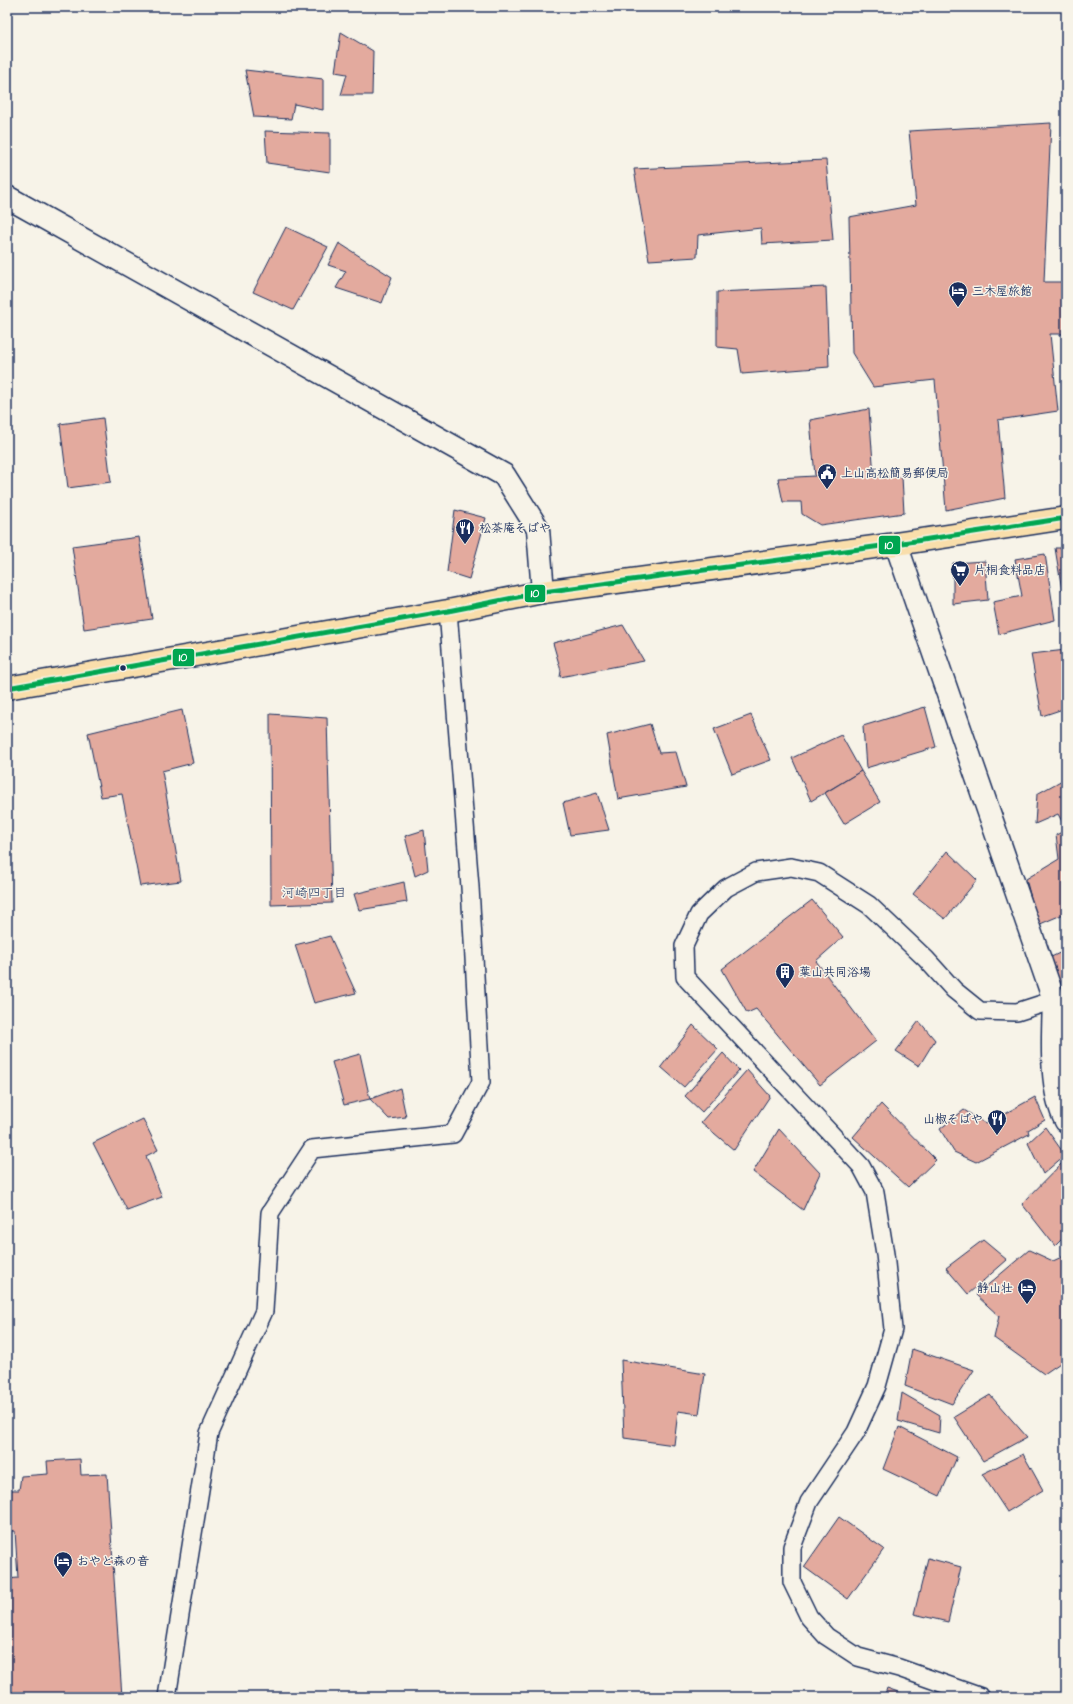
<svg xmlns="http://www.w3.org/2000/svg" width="1073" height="1704" font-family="'Architects Daughter','Klee One',sans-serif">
<rect width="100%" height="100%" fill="#f7f3e8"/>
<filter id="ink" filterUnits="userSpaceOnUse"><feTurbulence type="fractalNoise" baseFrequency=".025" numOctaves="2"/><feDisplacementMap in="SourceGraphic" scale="8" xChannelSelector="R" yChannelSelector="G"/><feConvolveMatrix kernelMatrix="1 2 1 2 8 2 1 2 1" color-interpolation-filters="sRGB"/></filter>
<g filter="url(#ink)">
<g fill="#e3aa9e" stroke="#1b2f5e">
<path d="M341 32 373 51 372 95H341L347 74 335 72Z"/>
<path d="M245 70 323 79V110L294 104 291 119 254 117Z"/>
<path d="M1051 123 1044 282H1066V334H1050L1058 411 998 420 1005 498 946 510 935 380 873 387 852 353 849 217 916 205 909 131Z"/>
<path d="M265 131 330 133V172L267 163Z"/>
<path d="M826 160 833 240 762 244 761 228 698 235 697 257 649 260 634 169Z"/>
<path d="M286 227 328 247 293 310 253 292Z"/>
<path d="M339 243 392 277 382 303 336 288 346 271 328 265Z"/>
<path d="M826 287 829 367 742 374 738 349 717 347V292Z"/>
<path d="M869 409 874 476 902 477 904 513 820 525 802 514 801 502H783L778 478 815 476 810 420Z"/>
<path d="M103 418 111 482 68 488 60 424Z"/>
<path d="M455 510 486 518 469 579 447 572Z"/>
<path d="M139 537 152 619 84 629 72 546Z"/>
<path d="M1055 548H1066V590H1062Z"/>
<path d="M1045 554 1055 620 999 634 993 602 1022 596 1015 559Z"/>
<path d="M985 561 988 600 953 604V563Z"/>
<path d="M623 625 644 661 560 677 561 671 553 643Z"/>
<path d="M1066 650V708L1042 716 1031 654Z"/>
<path d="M925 707 936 747 866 768 863 726Z"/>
<path d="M182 710 193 763 162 771 181 881 140 886 122 794 101 797 88 733Z"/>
<path d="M270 714 327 718 332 903 271 905Z"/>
<path d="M751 715 771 760 732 774 714 729Z"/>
<path d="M650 724 659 753 676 752 686 787 618 799 607 735Z"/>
<path d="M841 735 861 771 811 801 792 758Z"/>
<path d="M861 771 880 802 844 824 825 793Z"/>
<path d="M1066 778V829L1058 814 1035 824 1037 794Z"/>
<path d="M597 793 609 830 570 835 563 803Z"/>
<path d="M424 830 428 870 415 876 405 836Z"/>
<path d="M1066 830V913L1038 925 1026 879 1059 859 1056 835Z"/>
<path d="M947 851 977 880 945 919 913 894Z"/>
<path d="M404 882 407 902 359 910 354 894Z"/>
<path d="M812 900 843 937 816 961 876 1041 820 1085 756 1009 747 1013 722 969Z"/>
<path d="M330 936 356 993 314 1003 295 945Z"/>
<path d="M1066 950V1017L1047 959Z"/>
<path d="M919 1021 935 1040 919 1066 896 1051Z"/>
<path d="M693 1025 718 1049 684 1087 661 1067Z"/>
<path d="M723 1053 739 1070 702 1112 685 1096Z"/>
<path d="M360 1054 370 1099 344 1105 332 1062Z"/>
<path d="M747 1070 770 1096 734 1150 701 1122Z"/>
<path d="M400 1088 406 1117 389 1119 370 1099Z"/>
<path d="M1035 1097 1045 1120 1028 1130 1029 1134 976 1162 954 1152 940 1129 964 1110 986 1124Z"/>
<path d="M881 1104 936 1160 908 1187 853 1137Z"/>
<path d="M143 1119 158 1150 146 1156 162 1197 127 1210 93 1143Z"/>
<path d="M1045 1127 1065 1155 1043 1174 1028 1143Z"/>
<path d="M779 1129 820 1173 803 1210 753 1172Z"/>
<path d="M1065 1160 1066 1235 1055 1246 1022 1204Z"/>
<path d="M983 1240 1007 1260 968 1294 946 1268Z"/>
<path d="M1029 1250 1053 1261 1066 1255V1359L1044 1374 994 1338 999 1316 976 1295Z"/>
<path d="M912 1349 974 1370 952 1404 905 1386Z"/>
<path d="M621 1360 705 1374 699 1414 678 1411 674 1445 624 1438Z"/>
<path d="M902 1393 940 1415 939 1433 898 1421Z"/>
<path d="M990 1395 1027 1437 983 1461 954 1417Z"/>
<path d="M899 1427 957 1457 940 1496 883 1469Z"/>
<path d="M1023 1454 1043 1490 1007 1512 982 1474Z"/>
<path d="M80 1459 81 1475 107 1474 122 1697H7V1579L18 1578 15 1531H7V1490H19L21 1476 48 1474 47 1461Z"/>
<path d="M839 1517 884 1549 848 1599 804 1567Z"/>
<path d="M928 1558 961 1567 948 1622 914 1614Z"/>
<path d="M887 1688 912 1697H884Z"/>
</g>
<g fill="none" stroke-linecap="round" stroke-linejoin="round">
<defs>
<g id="service">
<path d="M167 1697 209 1433 264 1311 270 1213 312 1149 453 1134 481 1082 470 887 448 611"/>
<path d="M981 1697 899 1668 858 1657 826 1636 809 1617 792 1582V1547L809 1502 856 1432 877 1386 893 1329 885 1254 875 1192 861 1166 685 977 684 946 699 914 726 888 756 872 791 867 819 873 869 905 926 959 954 990 980 1011 1017 1012 1054 1000"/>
</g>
<path id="minor" d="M896 544 1054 1000C1053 1036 1049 1089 1066 1121"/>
<path id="tertiary" d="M7 197 504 475 538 529 543 592"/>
<path id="trunk" d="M7 688 448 611 543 592 896 544 1066 518"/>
</defs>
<use href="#service" stroke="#1b2f5e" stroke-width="20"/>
<use href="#minor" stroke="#1b2f5e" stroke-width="25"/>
<use href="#tertiary" stroke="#1b2f5e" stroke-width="25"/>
<use href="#trunk" stroke="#1b2f5e" stroke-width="25"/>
<use href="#service" stroke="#f7f3e8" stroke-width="17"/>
<use href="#minor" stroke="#f7f3e8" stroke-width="22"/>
<use href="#tertiary" stroke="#f7f3e8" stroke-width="22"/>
<use href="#trunk" stroke="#f9deab" stroke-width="22"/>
<defs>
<path id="bus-1" d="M7 688 448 611 543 592 896 544 1066 518"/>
</defs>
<use href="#bus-1" stroke="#f7f3e8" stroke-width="8"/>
<use href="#bus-1" stroke="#00a651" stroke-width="5"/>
</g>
</g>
<defs>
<symbol id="hotel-pin" viewBox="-11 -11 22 30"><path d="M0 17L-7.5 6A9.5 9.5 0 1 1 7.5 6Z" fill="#1b2f5e" stroke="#f7f3e8"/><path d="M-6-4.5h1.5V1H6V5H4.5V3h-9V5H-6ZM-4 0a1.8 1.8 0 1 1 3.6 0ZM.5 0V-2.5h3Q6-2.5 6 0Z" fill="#fff"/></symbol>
<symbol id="civic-pin" viewBox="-11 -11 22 30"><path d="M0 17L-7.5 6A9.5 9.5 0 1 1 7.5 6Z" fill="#1b2f5e" stroke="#f7f3e8"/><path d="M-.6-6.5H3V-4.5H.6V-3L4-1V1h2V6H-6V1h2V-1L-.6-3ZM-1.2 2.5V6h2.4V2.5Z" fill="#fff"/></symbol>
<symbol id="restaurant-pin" viewBox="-11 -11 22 30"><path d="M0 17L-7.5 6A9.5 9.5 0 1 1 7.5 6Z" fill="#1b2f5e" stroke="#f7f3e8"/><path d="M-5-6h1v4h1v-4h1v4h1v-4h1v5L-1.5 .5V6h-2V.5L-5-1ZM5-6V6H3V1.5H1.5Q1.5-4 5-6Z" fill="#fff"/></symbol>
<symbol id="supermarket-pin" viewBox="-11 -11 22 30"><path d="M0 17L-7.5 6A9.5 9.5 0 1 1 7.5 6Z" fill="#1b2f5e" stroke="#f7f3e8"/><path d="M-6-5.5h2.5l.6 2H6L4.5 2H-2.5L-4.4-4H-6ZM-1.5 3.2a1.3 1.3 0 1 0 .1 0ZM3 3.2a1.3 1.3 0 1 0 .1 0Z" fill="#fff"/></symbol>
<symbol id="building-pin" viewBox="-11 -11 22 30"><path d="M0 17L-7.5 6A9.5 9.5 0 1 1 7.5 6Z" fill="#1b2f5e" stroke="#f7f3e8"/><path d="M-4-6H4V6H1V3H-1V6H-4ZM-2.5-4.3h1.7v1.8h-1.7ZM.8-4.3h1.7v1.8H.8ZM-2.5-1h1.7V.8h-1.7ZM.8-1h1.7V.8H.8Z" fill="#fff"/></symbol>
</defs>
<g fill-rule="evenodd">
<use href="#hotel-pin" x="947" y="280" width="22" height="30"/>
<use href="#civic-pin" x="816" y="462" width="22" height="30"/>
<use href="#restaurant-pin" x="454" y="517" width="22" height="30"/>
<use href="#supermarket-pin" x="949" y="559" width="22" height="30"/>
<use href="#building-pin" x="774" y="961" width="22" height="30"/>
<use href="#restaurant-pin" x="986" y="1108" width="22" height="30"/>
<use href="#hotel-pin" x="1016" y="1277" width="22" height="30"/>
<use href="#hotel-pin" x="52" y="1550" width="22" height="30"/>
</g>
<circle fill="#1b2f5e" stroke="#f7f3e8" stroke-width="1.5" cx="123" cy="668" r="3.5"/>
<g text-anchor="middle" stroke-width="3" stroke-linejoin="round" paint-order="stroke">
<g font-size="12" font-weight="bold" fill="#1b2f5e" stroke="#f7f3e8" text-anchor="start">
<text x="972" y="295">三木屋旅館</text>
<text x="841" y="477">上山高松簡易郵便局</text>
<text x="479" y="532">松茶庵そばや</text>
<text x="974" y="574">片桐食料品店</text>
<text x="799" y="976">葉山共同浴場</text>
<text x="983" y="1123" text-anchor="end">山椒そばや</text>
<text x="1013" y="1292" text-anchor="end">静山壮</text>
<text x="77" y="1565">おやど森の音</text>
</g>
<g font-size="13" fill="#1b2f5e" stroke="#f7f3e8">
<text x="314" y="897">河崎四丁目</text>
</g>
</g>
<g stroke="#f7f3e8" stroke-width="1.5">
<rect x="878" y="535" width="23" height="20" rx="4" fill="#00a651"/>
<rect x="524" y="584" width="22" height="19" rx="4" fill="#00a651"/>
<rect x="172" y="648" width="23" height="19" rx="4" fill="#00a651"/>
</g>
<g font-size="11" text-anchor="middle" font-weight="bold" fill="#fff">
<text x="889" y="549">10</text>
<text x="535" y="597">10</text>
<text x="183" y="661">10</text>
</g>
<rect width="1073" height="1704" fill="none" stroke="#f7f3e8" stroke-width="24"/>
<rect x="12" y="12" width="1049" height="1680" fill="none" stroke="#1b2f5e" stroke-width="1.5" filter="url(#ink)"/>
</svg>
